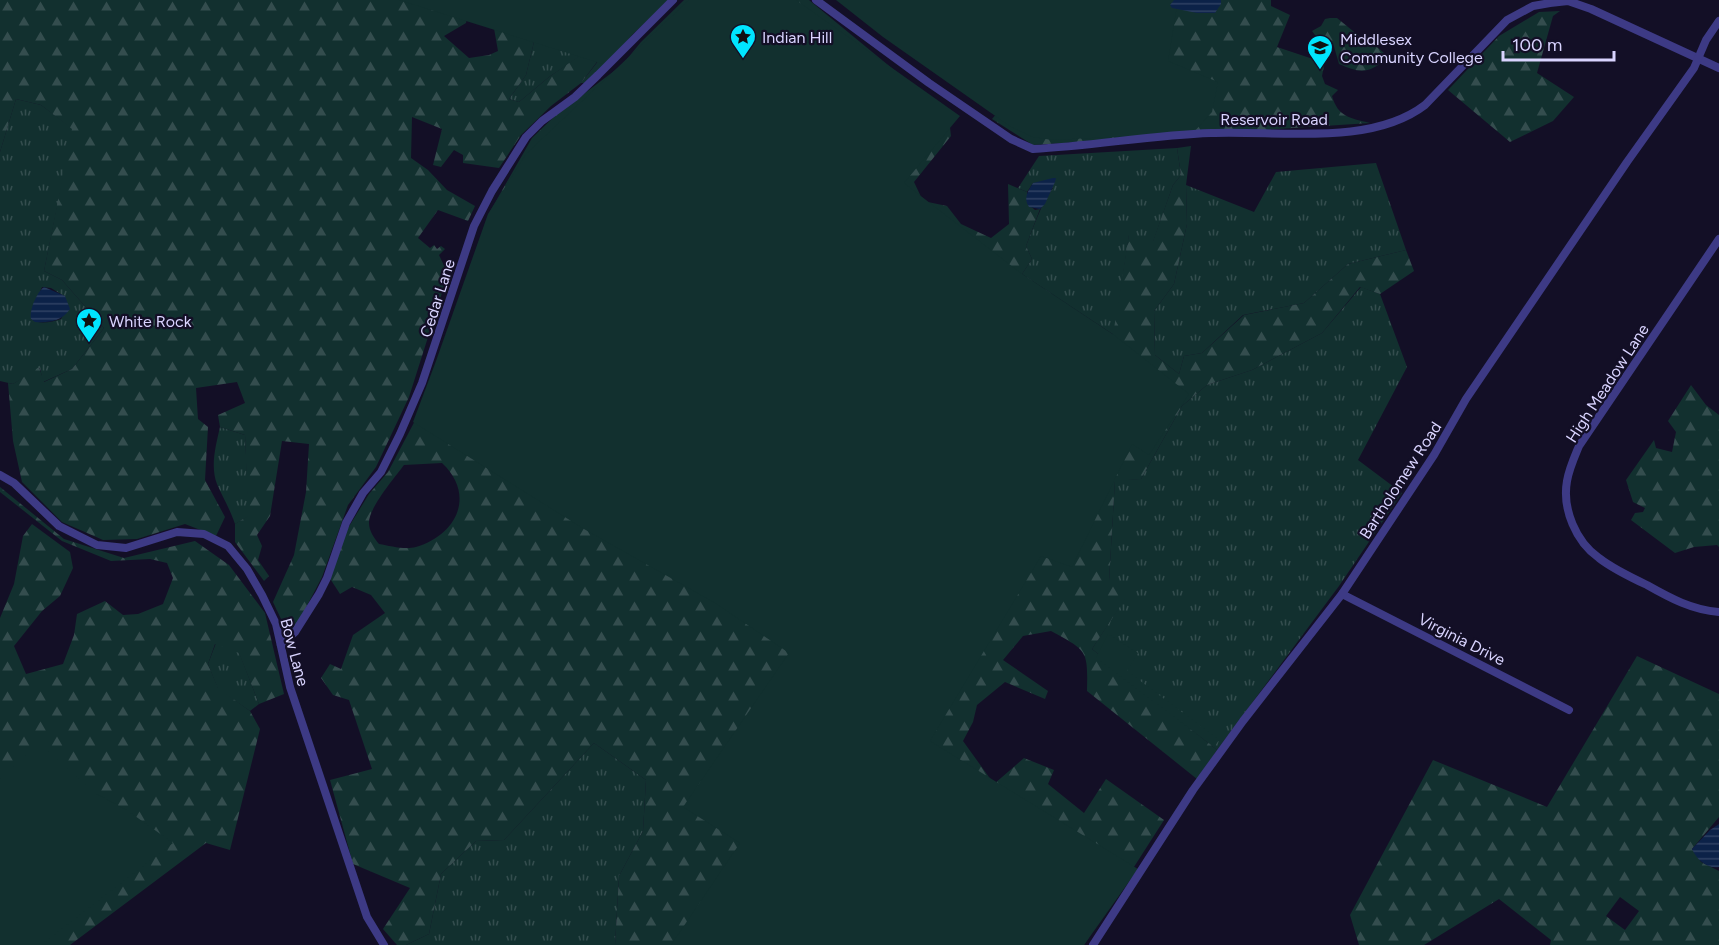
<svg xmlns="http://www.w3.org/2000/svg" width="1719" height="945" font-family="Figtree,sans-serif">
<defs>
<pattern id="grass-tufts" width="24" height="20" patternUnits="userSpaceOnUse" patternTransform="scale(1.5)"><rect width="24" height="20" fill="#12302f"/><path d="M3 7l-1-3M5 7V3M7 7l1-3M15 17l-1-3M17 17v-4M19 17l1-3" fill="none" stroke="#344d4e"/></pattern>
<pattern id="forest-firs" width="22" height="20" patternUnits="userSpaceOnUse" patternTransform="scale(1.5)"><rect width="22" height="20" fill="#12302f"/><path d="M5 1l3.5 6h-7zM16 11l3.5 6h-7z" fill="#344d4e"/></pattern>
<pattern id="water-rules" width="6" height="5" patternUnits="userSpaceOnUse" patternTransform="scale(1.5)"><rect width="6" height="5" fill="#0c2248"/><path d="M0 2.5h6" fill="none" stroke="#2f4163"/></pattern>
</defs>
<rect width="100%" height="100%" fill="#130f26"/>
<g fill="url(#grass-tufts)" fill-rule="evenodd">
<path d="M539 21 621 35 611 60 584 83H581L606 51 598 44 549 77 519 102 509 99 526 75Z"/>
<path d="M16 99 41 105 73 129 44 271 62 280 104 328 72 369 43 382 40 368 13 384 0 381V152ZM42 287 51 288 64 296 68 305 61 319C52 322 38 325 31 319V312Z"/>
<path d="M1177 148 1181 175 1173 185 1153 242 1129 235 1114 335 1022 274 1032 259 1026 246C1034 226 1041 204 1053 188L1033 183 1027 192 1018 188 1039 156Z"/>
<path d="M1376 163 1406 250 1348 264 1304 303 1243 315 1202 353 1184 356 1179 374 1155 355 1154 311 1174 284 1187 224 1186 185 1254 212 1276 172Z"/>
<path d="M1361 287 1380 294 1407 367 1358 460 1402 493 1339 586 1217 750 1092 649 1136 581H1109L1115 480 1141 479 1182 406 1207 385 1252 370 1322 333Z"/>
<path d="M220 427 245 435 249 516 235 524C230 509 223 498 217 484 210 466 216 445 220 427Z"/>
<path d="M216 643 239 652 259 704 250 711 218 689 208 664Z"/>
<path d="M594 743 646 780 643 831 619 876 615 945H406L429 934 441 874 476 841 504 840Z"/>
</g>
<g fill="url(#forest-firs)" fill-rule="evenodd">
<path d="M0 0H466L469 7 466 23 444 36 469 58 489 55 498 51 492 17 539 21 526 75 509 99 519 102 549 77 598 43 606 50 581 83 551 106 521 135 499 168 463 163V155L454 150 441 167 433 165 442 129 412 117 411 158 428 170 447 190 475 206 468 221 438 210 418 238 430 248 434 245 437 249 441 246 445 249 439 255 448 274 409 397 376 467 348 505 322 577 290 638 273 602 294 555 306 492 309 444 282 441 270 516 257 535 262 546 258 560 269 576 264 581 235 542V524L248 516 245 435 220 427 218 415 245 403 237 382 196 388 198 419 208 427 205 480 225 517 216 536 185 524 137 539 103 540 62 522 22 482 13 441 8 383 13 384 39 367 44 382 72 369 104 328 62 280 44 271 72 129 41 105 16 99 0 152Z"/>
<path d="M684 0H809L933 102 949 119 951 136 914 182 923 201 947 206 961 224 991 238 1009 224 1008 184 1027 192V203L1035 210 1040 209 1026 246 1032 259 1022 274 1113 335 1129 234 1153 241 1173 185 1181 175 1177 148 1191 146 1186 185 1187 224 1174 284 1154 311 1155 355 1179 374 1184 356 1202 353 1244 315 1304 303 1348 264 1406 250 1414 271 1380 294 1360 287 1322 333 1252 370 1207 385 1182 406 1141 479 1115 481 1109 581H1137L1092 649 1217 750 1197 779 1087 691C1088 649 1087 651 1051 631L1023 636 1003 660 1048 691 1045 699 1005 682 977 705 973 722 963 741 994 784 1024 758 1054 770 1048 784 1084 813 1106 779 1164 820 1084 945H615L619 876 643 831 646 780 594 743 504 840 476 841 441 874 429 934 406 945H397L383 929 410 888 353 864 330 780 372 769 349 700 333 695 321 678 330 664 341 669 353 635 385 613 371 595 352 587 340 594 329 577 345 533 369 494 388 472 428 396 488 215 532 138 556 115 622 65 641 42ZM442 463C476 495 457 535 416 547 405 550 390 546 379 544 374 538 369 531 369 523 368 509 395 477 404 465Z"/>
<path d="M1101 0H1271V6L1290 15 1277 47 1316 60 1324 66 1322 76 1325 84 1338 90 1332 96C1338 117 1350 118 1370 123L1033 145 992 119 1048 55Z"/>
<path d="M1560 11 1553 16 1537 73 1574 97 1553 121 1510 142 1448 90 1499 36 1539 12Z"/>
<path d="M1330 18H1337L1364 40 1376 46 1384 53 1381 63C1365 75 1356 71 1339 64L1333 43 1315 35 1312 31 1321 26 1325 19Z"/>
<path d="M1691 385 1706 405 1719 415V547L1717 545 1694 547 1675 553 1631 520 1635 513 1643 512 1645 508 1633 502 1626 480 1654 440 1656 448 1672 452 1676 432 1668 421Z"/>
<path d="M0 487 64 539 124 558 195 541 229 565 265 613 284 694 259 704 239 653 215 644 208 664 218 688 250 711 260 729 230 850 206 843 70 945H23L0 894V618L14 584 23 536 32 524 70 552 73 568 60 596 42 611 14 646 26 674 63 664 74 635 77 614 105 601 123 615 138 614 163 604 173 578 167 563 150 559 111 561 62 541 0 492Z"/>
<path d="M1637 656 1719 694V817L1692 849 1701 862 1719 871V945H1550L1551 940 1499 899 1424 945H1359L1350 915 1433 760 1547 807ZM1620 897 1639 911 1625 930 1606 916Z"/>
</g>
<g fill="#12302f">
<path d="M399 0H669L632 35 606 65Z"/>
<path d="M689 0H796L960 116 904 183 1022 274 1114 335 1189 394 1149 455 1132 444 1072 567 1041 556 930 741 1138 869 1084 945H671L740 843 683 807 789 653 715 603 584 529 413 422 436 361 488 214 526 154Z"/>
<path d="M836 0H1178L1168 61 1218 82 1212 112 1193 133 1052 140 1033 137 1011 127 883 37Z"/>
<path d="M1108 634 1138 653 1127 671 1219 740 1214 747 1096 658Z"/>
<path d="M39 743 95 793 128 811 173 843 41 945H0V779Z"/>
</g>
<g fill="url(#water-rules)">
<path d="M1174 0H1221V4L1215 13H1197L1172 8 1170 5Z"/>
<path d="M1053 178H1056L1055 182 1045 204 1040 209 1029 207C1023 198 1028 191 1033 183Z"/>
<path d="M44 287 65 296 70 309C62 321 49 323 35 322L31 319C29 310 37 292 44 287Z"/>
<path d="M1719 824V867C1707 869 1697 860 1692 849L1710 830Z"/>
</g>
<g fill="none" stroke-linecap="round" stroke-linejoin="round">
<g stroke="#3d3a85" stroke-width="8">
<path d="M816 0 929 83 1011 139 1033 149C1093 146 1152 135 1211 133 1278 130 1370 147 1425 105L1507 20 1533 6 1550 3 1568 1 1591 9 1719 68"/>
<path d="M1719 239 1579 446C1574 458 1569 469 1567 481 1562 509 1576 542 1599 558 1613 569 1630 577 1647 585 1670 598 1692 610 1719 612"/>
<path d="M0 475 14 483 59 526 97 545 126 548 177 532 204 534 228 546 247 569 262 595 276 624 290 687 367 917 384 945"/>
<path d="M1342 594 1569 710"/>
<path d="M281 645 295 632 319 594 327 578 346 523 363 493 381 472 400 434 422 383 474 226 492 191 526 137 542 121 575 97 598 75 673 0"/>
<path d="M1093 945 1193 790 1243 721 1342 594 1434 455 1466 399 1627 162 1694 68 1706 40 1719 21"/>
</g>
</g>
<defs>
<symbol id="sight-pin" viewBox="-11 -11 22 30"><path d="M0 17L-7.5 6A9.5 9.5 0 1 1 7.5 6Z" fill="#00e5ff" stroke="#130f26"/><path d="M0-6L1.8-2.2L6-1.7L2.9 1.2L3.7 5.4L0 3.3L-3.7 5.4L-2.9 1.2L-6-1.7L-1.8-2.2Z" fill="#111"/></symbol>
<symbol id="university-pin" viewBox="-11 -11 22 30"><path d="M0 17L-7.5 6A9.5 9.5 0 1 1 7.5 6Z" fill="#00e5ff" stroke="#130f26"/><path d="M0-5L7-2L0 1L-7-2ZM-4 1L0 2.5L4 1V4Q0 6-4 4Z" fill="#111"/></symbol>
</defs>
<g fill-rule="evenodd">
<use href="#sight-pin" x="728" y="22" width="30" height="40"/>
<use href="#university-pin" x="1305" y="33" width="30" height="40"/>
<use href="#sight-pin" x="74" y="306" width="30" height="40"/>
</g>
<g text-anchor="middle" stroke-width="4.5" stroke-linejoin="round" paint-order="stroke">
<g font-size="16" fill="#d9d4ff" stroke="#130f26" text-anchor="start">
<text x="762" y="43">Indian Hill</text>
<text x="1340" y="45">Middlesex<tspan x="1340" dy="18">Community College</tspan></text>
<text x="109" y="327">White Rock</text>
</g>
<g font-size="16" fill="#d9d4ff" stroke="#130f26">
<text x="1274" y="125">Reservoir Road</text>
<text transform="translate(437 298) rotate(-72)" y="6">Cedar Lane</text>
<text transform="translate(1607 383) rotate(-57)" y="6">High Meadow Lane</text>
<text transform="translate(1400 480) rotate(-57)" y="6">Bartholomew Road</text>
<text transform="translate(1462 639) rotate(27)" y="6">Virginia Drive</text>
<text transform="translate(295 652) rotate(75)" y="6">Bow Lane</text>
</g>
</g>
<path d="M1503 51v9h111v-9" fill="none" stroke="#d9d4ff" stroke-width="3"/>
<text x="1512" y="51" font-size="18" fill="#d9d4ff" stroke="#130f26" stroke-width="4.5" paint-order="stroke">100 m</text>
</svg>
